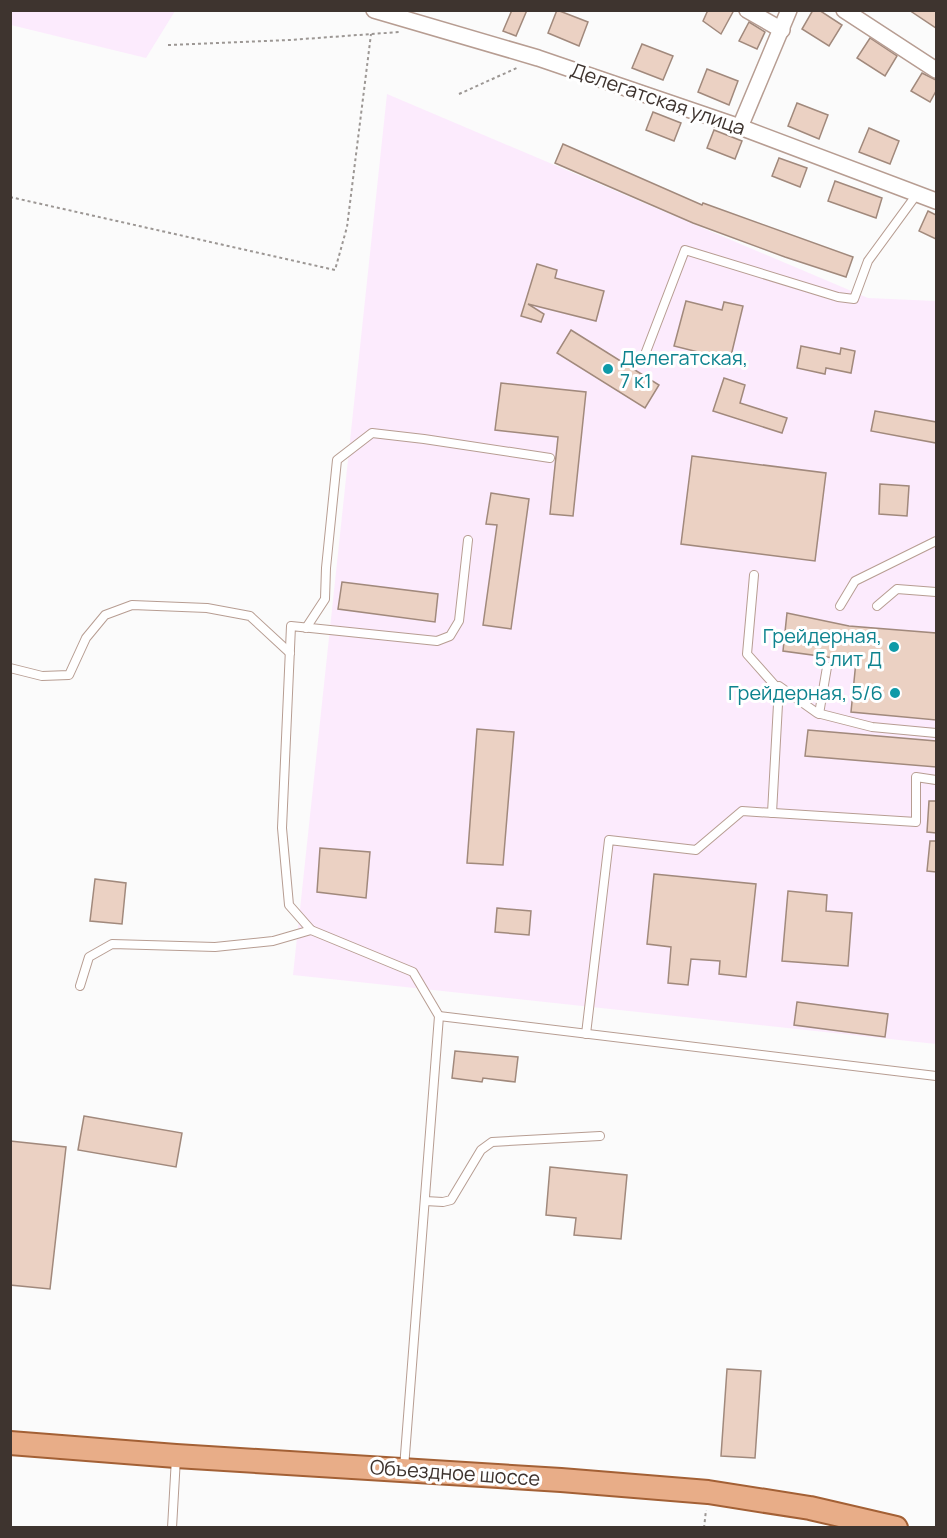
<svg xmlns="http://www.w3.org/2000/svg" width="947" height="1538" font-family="Manrope,sans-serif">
<rect width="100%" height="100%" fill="#fbfbfb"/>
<g fill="#fcebfd">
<path d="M11 10H175V11L146 58 11 25Z"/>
<path d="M387 94 868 298 936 301V1044L293 975Z"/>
</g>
<g fill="#ebd1c3" stroke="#a1897c" stroke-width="1.5">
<path d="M512 10H527L516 36 503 31Z"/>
<path d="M557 10 588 22 579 46 548 33Z"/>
<path d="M708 10H734L721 34 703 21Z"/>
<path d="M813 10H819L842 25 829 46 802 29Z"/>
<path d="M909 10H936V28Z"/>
<path d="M749 22 765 32 757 49 739 41Z"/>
<path d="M870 38 897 56 885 76 857 58Z"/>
<path d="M642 44 673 56 663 80 632 68Z"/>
<path d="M707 69 738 81 729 105 698 92Z"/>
<path d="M922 73 936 80V91L930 102 911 91Z"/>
<path d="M797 103 828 115 819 139 788 126Z"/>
<path d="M653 112 681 123 674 141 646 130Z"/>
<path d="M869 128 899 141 890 164 859 152Z"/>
<path d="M714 130 742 141 735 159 707 148Z"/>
<path d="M563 144 702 205 703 203 853 257 846 277 785 257 693 223 555 163Z"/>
<path d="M779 158 807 168 800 187 772 176Z"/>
<path d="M835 181 882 198 876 218 828 201Z"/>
<path d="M928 211 936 215V239L919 231Z"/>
<path d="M537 264 557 270 555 278 604 291 596 321 528 304 544 314 541 322 521 316Z"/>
<path d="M686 301 722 310 724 302 743 306 730 360 674 346Z"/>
<path d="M571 330 659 385 645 408 557 353Z"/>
<path d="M801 346 840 354 841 348 855 351 851 373 826 368 825 374 797 368Z"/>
<path d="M724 378 745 385 740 403 787 418 782 433 713 411Z"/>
<path d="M501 383 586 392 573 516 550 514 558 437 495 430Z"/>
<path d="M875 411 936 422V443L871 431Z"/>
<path d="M692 456 826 473 815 561 681 544Z"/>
<path d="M880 484 909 486 907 516 879 514Z"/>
<path d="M491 493 529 499 511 629 483 625 497 525 486 524Z"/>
<path d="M342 582 438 594 435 622 338 609Z"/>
<path d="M787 613 849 626 936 633V720L851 712 856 661 783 651Z"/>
<path d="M477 729 514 732 503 865 467 863Z"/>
<path d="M808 730 936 741V767L805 756Z"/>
<path d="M929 801H936V833L927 832Z"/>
<path d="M930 841H936V872L927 871Z"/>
<path d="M320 848 370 852 366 898 317 892Z"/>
<path d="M654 874 756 884 746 977 719 974 720 961 691 959 688 985 668 983 671 947 647 944Z"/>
<path d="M95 879 126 883 122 924 90 921Z"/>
<path d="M788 891 827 895 826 911 852 913 848 966 782 961Z"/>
<path d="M497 908 531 911 529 935 495 932Z"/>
<path d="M797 1002 888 1014 885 1037 794 1025Z"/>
<path d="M455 1051 518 1057 515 1082 483 1078 482 1082 452 1078Z"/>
<path d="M84 1116 182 1133 176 1167 78 1150Z"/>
<path d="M10 1141 66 1147 50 1289 10 1285Z"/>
<path d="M550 1167 627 1175 621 1239 574 1235 576 1218 546 1215Z"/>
<path d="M727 1369 761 1371 755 1458 721 1456Z"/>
</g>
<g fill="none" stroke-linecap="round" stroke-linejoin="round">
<defs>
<g id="lane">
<path d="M644 357 685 250 838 297 854 299 868 261 917 194"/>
<path d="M754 575 747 654 779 690"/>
<path d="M840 606 855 581 936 541"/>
<path d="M877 606 897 589 936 592"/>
<path d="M306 628 325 599 326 568 337 460 372 433 424 439 550 458"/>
<path d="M10 668 42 676 69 675 86 638 105 615 132 605 207 608 250 616 290 653"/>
<path d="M819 714 827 667"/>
<path d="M772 813 779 686 817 713 872 727 936 733"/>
<path d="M80 986 89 957 112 944 215 947 273 941 311 930"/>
<path d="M439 1016 936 1076"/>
<path d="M586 1034 609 840 696 850 742 811 916 822V777L936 780"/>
<path d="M425 1201 443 1202 451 1200 481 1150 492 1142 600 1136"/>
<path d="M404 1468 439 1016 413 972 311 930 289 905 282 828 291 626 437 641 450 636 459 621 468 540"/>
<path d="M172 1528 176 1458"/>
</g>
<g id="street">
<path d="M374 10 538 58 740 127 936 201"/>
<path d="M747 10 782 30"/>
<path d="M844 10 936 70"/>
<path d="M740 127 789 10"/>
</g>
<path id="primary" d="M10 1443 176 1456 561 1480 708 1492 810 1508 896 1528"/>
</defs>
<use href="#lane" stroke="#b79d92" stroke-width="10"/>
<use href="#street" stroke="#b79d92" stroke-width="18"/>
<use href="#primary" stroke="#a36035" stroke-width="26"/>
<g stroke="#9c9794" stroke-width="2" stroke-dasharray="3 3" stroke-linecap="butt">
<path d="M168 45 290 40 399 32"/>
<path d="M459 94 519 67"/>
<path d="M10 197 335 270 347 227 371 34"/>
<path d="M704 1528 706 1510"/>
</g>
<use href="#lane" stroke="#fff" stroke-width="8"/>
<use href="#street" stroke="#fff" stroke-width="15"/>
<use href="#primary" stroke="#e8ad88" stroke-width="22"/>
</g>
<g fill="#0f9aa8" stroke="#fff" stroke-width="2">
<circle cx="608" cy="369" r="6"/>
<circle cx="894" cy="647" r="6"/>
<circle cx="895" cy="693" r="6"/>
</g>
<g text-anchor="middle" stroke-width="6" stroke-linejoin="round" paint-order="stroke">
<g font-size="20" fill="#3e342f" stroke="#fff">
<text transform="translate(658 99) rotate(19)" y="7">Делегатская улица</text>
<text transform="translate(455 1473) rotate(4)" y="7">Объездное шоссе</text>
</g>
<g font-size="20" fill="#0d838f" stroke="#fff" text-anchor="end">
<text x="620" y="365" text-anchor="start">Делегатская,<tspan x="620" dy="23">7 к1</tspan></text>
<text x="882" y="643">Грейдерная,<tspan x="882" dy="23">5 лит Д</tspan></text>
<text x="883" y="700">Грейдерная, 5/6</text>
</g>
</g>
<rect width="947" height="1538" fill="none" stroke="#3e342f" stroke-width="24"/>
</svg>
